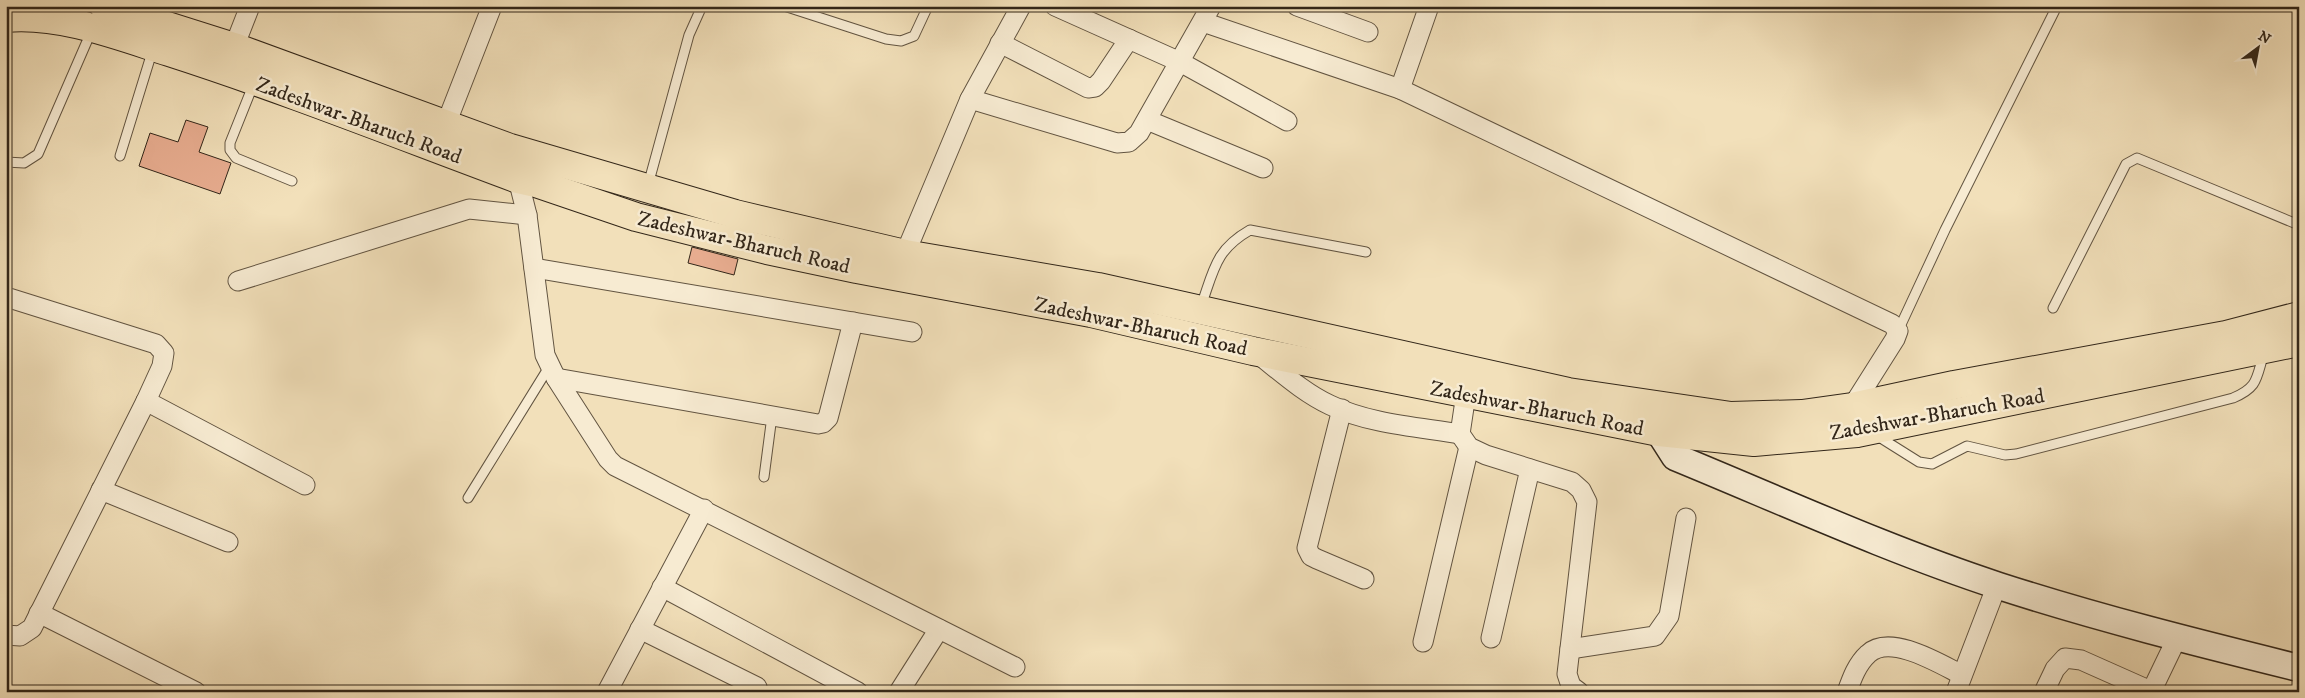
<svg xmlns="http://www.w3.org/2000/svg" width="2305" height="698" font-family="'IM FELL DW Pica',serif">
<rect width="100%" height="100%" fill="#f2e0ba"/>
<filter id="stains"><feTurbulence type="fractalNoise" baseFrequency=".004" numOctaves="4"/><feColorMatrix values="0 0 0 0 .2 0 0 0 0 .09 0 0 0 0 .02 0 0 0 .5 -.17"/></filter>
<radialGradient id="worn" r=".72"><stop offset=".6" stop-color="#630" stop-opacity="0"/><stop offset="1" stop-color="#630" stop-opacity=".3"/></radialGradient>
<g fill="#e7ac8f" stroke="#322619">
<path d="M186 120 208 127 199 152 231 163 220 194 139 166 150 133 178 142Z"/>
<path d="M692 247 738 259 734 275 688 263Z"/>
</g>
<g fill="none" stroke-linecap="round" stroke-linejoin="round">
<defs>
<g id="lane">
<path d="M784 6 886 39 901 41 914 36 928 6"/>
<path d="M254 83 230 143V150L236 158 292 181"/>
<path d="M120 156 153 49"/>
<path d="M6 162 24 163 38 154 91 32"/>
<path d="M648 185 689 35 702 6"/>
<path d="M1201 306C1214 270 1215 250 1250 230L1366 252"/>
<path d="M2053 308 2126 164 2137 158 2299 225"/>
<path d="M1898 331 1945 230 2057 6"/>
<path d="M1876 435 1919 462 1932 464 1967 446 2005 455 2016 454 2233 398C2259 387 2256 378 2264 353"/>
<path d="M764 477 772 416"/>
<path d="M468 498 549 367"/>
</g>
<g id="street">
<path d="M1055 6 1180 62 1287 121"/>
<path d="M1297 6 1368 32"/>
<path d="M1203 22 1400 89 1892 324 1898 331 1895 339 1852 407 1851 412"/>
<path d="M1000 43 1088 88 1095 87 1101 81 1129 39"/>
<path d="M234 47 250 6"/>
<path d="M1400 89 1429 6"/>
<path d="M970 99 1117 143 1129 142 1139 133 1211 6"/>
<path d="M1147 120 1263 168"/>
<path d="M446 124 492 6"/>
<path d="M516 171 527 215 545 355 556 378 608 459 615 466 1015 667"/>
<path d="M905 254 970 99 1021 6"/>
<path d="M534 268 912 332"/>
<path d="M238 281 469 209 527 215"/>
<path d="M6 297 156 344 164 353 162 366 146 401 32 628 20 636 6 635"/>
<path d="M1258 354C1281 372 1304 393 1330 405 1369 424 1418 427 1460 434"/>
<path d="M556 378 818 424 823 423 828 418 853 322"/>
<path d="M1466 394 1460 434 1469 447 1486 455 1572 482 1581 490 1587 502 1567 674 1571 686 1579 692"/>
<path d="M146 401 305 485"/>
<path d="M1342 409 1307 548 1311 556 1317 559 1364 579"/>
<path d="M101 490 228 542"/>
<path d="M662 587 858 692"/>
<path d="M39 613 196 692"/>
<path d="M640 629 757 687"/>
<path d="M1491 638 1530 469"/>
<path d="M1423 642 1469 447"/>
<path d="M1570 649 1655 636 1669 616 1686 518"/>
<path d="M607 692 704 509"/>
<path d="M899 692 939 629"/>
<path d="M1847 692C1852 678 1857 664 1868 654 1890 633 1940 664 1962 675"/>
<path d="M1956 692 1997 585"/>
<path d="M2044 692 2055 669 2065 658 2081 660 2153 692"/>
<path d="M2151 692 2177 638"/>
</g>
<path id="secondary" d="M1659 432 1675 457C1782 501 1889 550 1999 586 2098 618 2198 643 2299 668"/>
<g id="primary">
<path d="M104 6 234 47 510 148 735 214 905 254 1098 287 1568 392 1731 416 1802 414 1852 407 1954 385 2226 335 2299 316"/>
<path d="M6 18C60 13 119 36 169 52 287 90 402 136 518 179L536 183 636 217 767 250 857 269 1091 313 1253 351 1659 432 1754 442 1857 433 2299 342"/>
</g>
</defs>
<use href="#lane" stroke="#625441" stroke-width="11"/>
<use href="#street" stroke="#625441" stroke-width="21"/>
<use href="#secondary" stroke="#322619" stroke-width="29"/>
<use href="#primary" stroke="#322619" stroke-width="30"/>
<use href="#lane" stroke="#f7ebd2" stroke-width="9"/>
<use href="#street" stroke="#f7ebd2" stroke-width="19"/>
<use href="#secondary" stroke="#f7ebd2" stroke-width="26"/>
<use href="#primary" stroke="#f2e0ba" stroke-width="28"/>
</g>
<g text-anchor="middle" stroke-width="5" stroke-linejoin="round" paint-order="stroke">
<g font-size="21" fill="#322619" stroke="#f7ebd2">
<text transform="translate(359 120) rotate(20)" y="7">Zadeshwar-Bharuch Road</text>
<text transform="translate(744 242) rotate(13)" y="7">Zadeshwar-Bharuch Road</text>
<text transform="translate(1141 326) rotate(12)" y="7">Zadeshwar-Bharuch Road</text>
<text transform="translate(1537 408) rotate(11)" y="7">Zadeshwar-Bharuch Road</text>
<text transform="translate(1937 414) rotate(-10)" y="7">Zadeshwar-Bharuch Road</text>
</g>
</g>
<rect width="2305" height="698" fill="none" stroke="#f2e0ba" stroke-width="25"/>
<rect x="8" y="8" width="2290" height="683" fill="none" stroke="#322619" stroke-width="2.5"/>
<rect x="12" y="12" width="2280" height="673" fill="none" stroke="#322619"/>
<g transform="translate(2258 48) rotate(32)" stroke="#f7ebd2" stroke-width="4" paint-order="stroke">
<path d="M0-4L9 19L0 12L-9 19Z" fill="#322619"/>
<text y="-8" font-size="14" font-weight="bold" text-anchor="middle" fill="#322619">N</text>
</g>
<rect width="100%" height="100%" filter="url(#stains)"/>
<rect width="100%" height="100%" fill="url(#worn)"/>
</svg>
